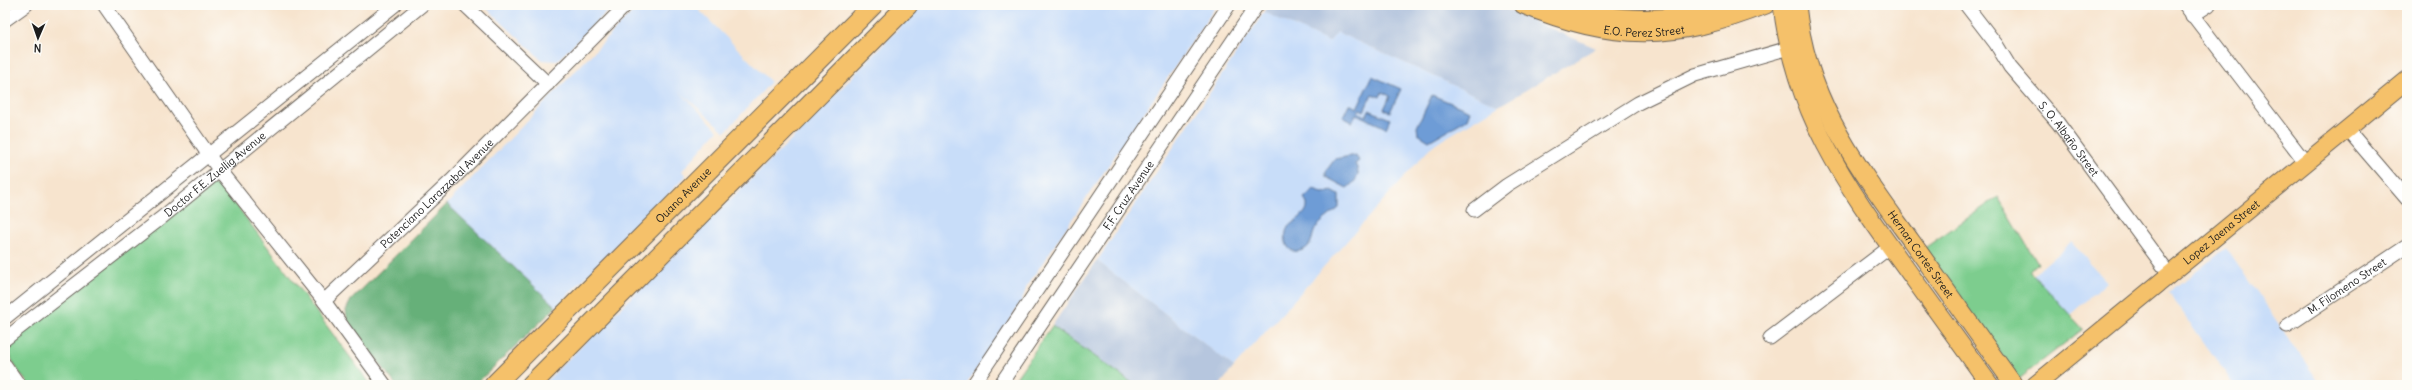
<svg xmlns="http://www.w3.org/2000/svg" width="2412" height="390" font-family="Delius,sans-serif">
<rect width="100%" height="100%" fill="#fdfcf7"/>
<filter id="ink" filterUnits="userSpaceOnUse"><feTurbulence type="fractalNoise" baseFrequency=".025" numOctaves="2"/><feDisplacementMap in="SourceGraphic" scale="8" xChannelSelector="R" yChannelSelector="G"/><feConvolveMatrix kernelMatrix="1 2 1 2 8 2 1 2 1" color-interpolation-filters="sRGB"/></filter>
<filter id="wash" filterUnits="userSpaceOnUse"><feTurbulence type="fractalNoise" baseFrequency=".012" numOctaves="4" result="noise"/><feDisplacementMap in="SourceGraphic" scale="16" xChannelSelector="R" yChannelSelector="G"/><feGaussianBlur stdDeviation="0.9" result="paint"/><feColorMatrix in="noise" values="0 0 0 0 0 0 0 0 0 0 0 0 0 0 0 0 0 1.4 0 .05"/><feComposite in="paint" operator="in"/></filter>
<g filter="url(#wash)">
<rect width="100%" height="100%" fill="#f7e4ce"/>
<g fill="#c8ddf9">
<path d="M483 5H614L557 61 542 60Z"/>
<path d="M639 5H694L771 82 725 132 679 91 718 130 682 171 686 176 556 307 447 204Z"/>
<path d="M921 5H1217L1027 286 1021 303 966 385H542L809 122Z"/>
<path d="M1264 12 1329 42 1337 32 1499 106 1432 146 1234 367 1097 261Z"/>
<path d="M2071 242 2107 282 2037 344 2001 303Z"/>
<path d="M2226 248 2321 385H2234L2169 293Z"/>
</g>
<g fill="#b6c6de">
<path d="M1268 5H1496L1596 48 1499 106 1337 32 1329 42 1264 12Z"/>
<path d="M1097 261 1234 367 1220 385H1135L1052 326Z"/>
</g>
<g fill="#7dcd8e" stroke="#4c7455">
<path d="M210 184 222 186 371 385H29C19 372 9 361 8 344Z"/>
<path d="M1998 197 2038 264 2030 271 2083 329 2019 379 1923 249Z"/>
<path d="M1052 326 1135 385H1011Z"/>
</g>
<path fill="#66b079" stroke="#41664a" d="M447 204 556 307 475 385H396L347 320 346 310 351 300Z"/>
<g fill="#6e9cd6" stroke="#455c79">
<path d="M1372 76 1401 89 1390 112 1384 109 1390 96 1382 92 1380 97 1372 94 1364 111 1360 109 1358 112 1366 116 1369 110 1390 119 1386 128 1356 114 1352 122 1343 117 1349 104 1357 108Z"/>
<path d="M1432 95 1470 111 1467 119 1429 141 1418 134 1417 127Z"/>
<path d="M1356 155 1359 161 1355 164C1362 175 1356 181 1347 188L1326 177V171L1335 159Z"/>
<path d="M1314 189 1323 193 1332 191 1339 195V208C1332 214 1321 221 1316 228 1311 235 1314 243 1305 249 1301 251 1296 252 1293 251 1284 248 1284 233 1288 227 1294 220 1315 212 1304 198Z"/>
</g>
</g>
<g filter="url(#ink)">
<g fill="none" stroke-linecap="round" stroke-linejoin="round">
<defs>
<g id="minor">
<path d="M104 5 220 171 324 301 385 385"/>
<path d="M465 5 548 84"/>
<path id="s1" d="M1966 5 1996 44 2010 67 2058 123 2169 274"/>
<path d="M2185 5 2306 163"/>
<path d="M2192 16 2209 5"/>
<path d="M5 20 26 5"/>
<path d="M2347 129 2407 199"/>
<path d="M1474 210 1507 185 1638 103 1695 75 1789 48"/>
<path id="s2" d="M324 301 451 181 626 5"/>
<path d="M5 318 395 5"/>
<path id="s3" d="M2287 326 2407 246"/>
<path d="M1770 338 1890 247"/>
<path id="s4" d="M5 339 160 219 422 5"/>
<path d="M5 365 19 385"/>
<path d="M973 385 1229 5"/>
<path id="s5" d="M1000 385 1257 5"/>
</g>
<g id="major">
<path id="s6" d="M1523 5C1615 43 1674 41 1766 5"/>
<path d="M1562 5C1612 22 1671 24 1722 5"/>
<path d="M1782 5C1794 111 1844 183 1905 267 1933 306 1962 346 1990 385"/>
<path id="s7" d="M1797 5C1807 102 1857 165 1912 242 1946 290 1980 337 2014 385"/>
<path id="s8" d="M2035 385 2407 80"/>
</g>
<g id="highway">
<path id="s9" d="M494 385 873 5"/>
<path d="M531 385 908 5"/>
</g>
</defs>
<use href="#minor" stroke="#69625a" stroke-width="15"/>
<use href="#major" stroke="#69625a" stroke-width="19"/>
<use href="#highway" stroke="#69625a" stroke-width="21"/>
<use href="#minor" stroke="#fff" stroke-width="13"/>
<use href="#major" stroke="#f5c16b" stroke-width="17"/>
<use href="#highway" stroke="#f5c16b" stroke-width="19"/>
</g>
</g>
<g text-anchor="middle" stroke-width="3" stroke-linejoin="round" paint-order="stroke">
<g font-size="11" fill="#1c1c1c" stroke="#fdfcf7">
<text dy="4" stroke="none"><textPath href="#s6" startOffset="125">E.O. Perez Street</textPath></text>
<text dy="4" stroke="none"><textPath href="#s1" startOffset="169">S. O. Albaño Street</textPath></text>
<text dy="4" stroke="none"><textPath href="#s4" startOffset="267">Doctor F.E. Zuellig Avenue</textPath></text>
<text dy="4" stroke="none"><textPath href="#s2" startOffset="156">Potenciano Larazzabal Avenue</textPath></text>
<text dy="4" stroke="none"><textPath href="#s5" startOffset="229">F.F. Cruz Avenue</textPath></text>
<text dy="4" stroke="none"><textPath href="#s9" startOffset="268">Ouano Avenue</textPath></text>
<text dy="4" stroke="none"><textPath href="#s8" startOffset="241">Lopez Jaena Street</textPath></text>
<text dy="4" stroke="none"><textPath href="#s7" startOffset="282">Hernan Cortes Street</textPath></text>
<text dy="4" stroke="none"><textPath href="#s3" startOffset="72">M. Filomeno Street</textPath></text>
</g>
</g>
<rect width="2412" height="390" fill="none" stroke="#fdfcf7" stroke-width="20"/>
<g transform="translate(38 38) rotate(182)" stroke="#fdfcf7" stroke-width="3" paint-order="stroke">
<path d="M0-3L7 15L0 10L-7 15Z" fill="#1c1c1c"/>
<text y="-6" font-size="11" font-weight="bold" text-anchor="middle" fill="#1c1c1c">N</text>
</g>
</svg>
